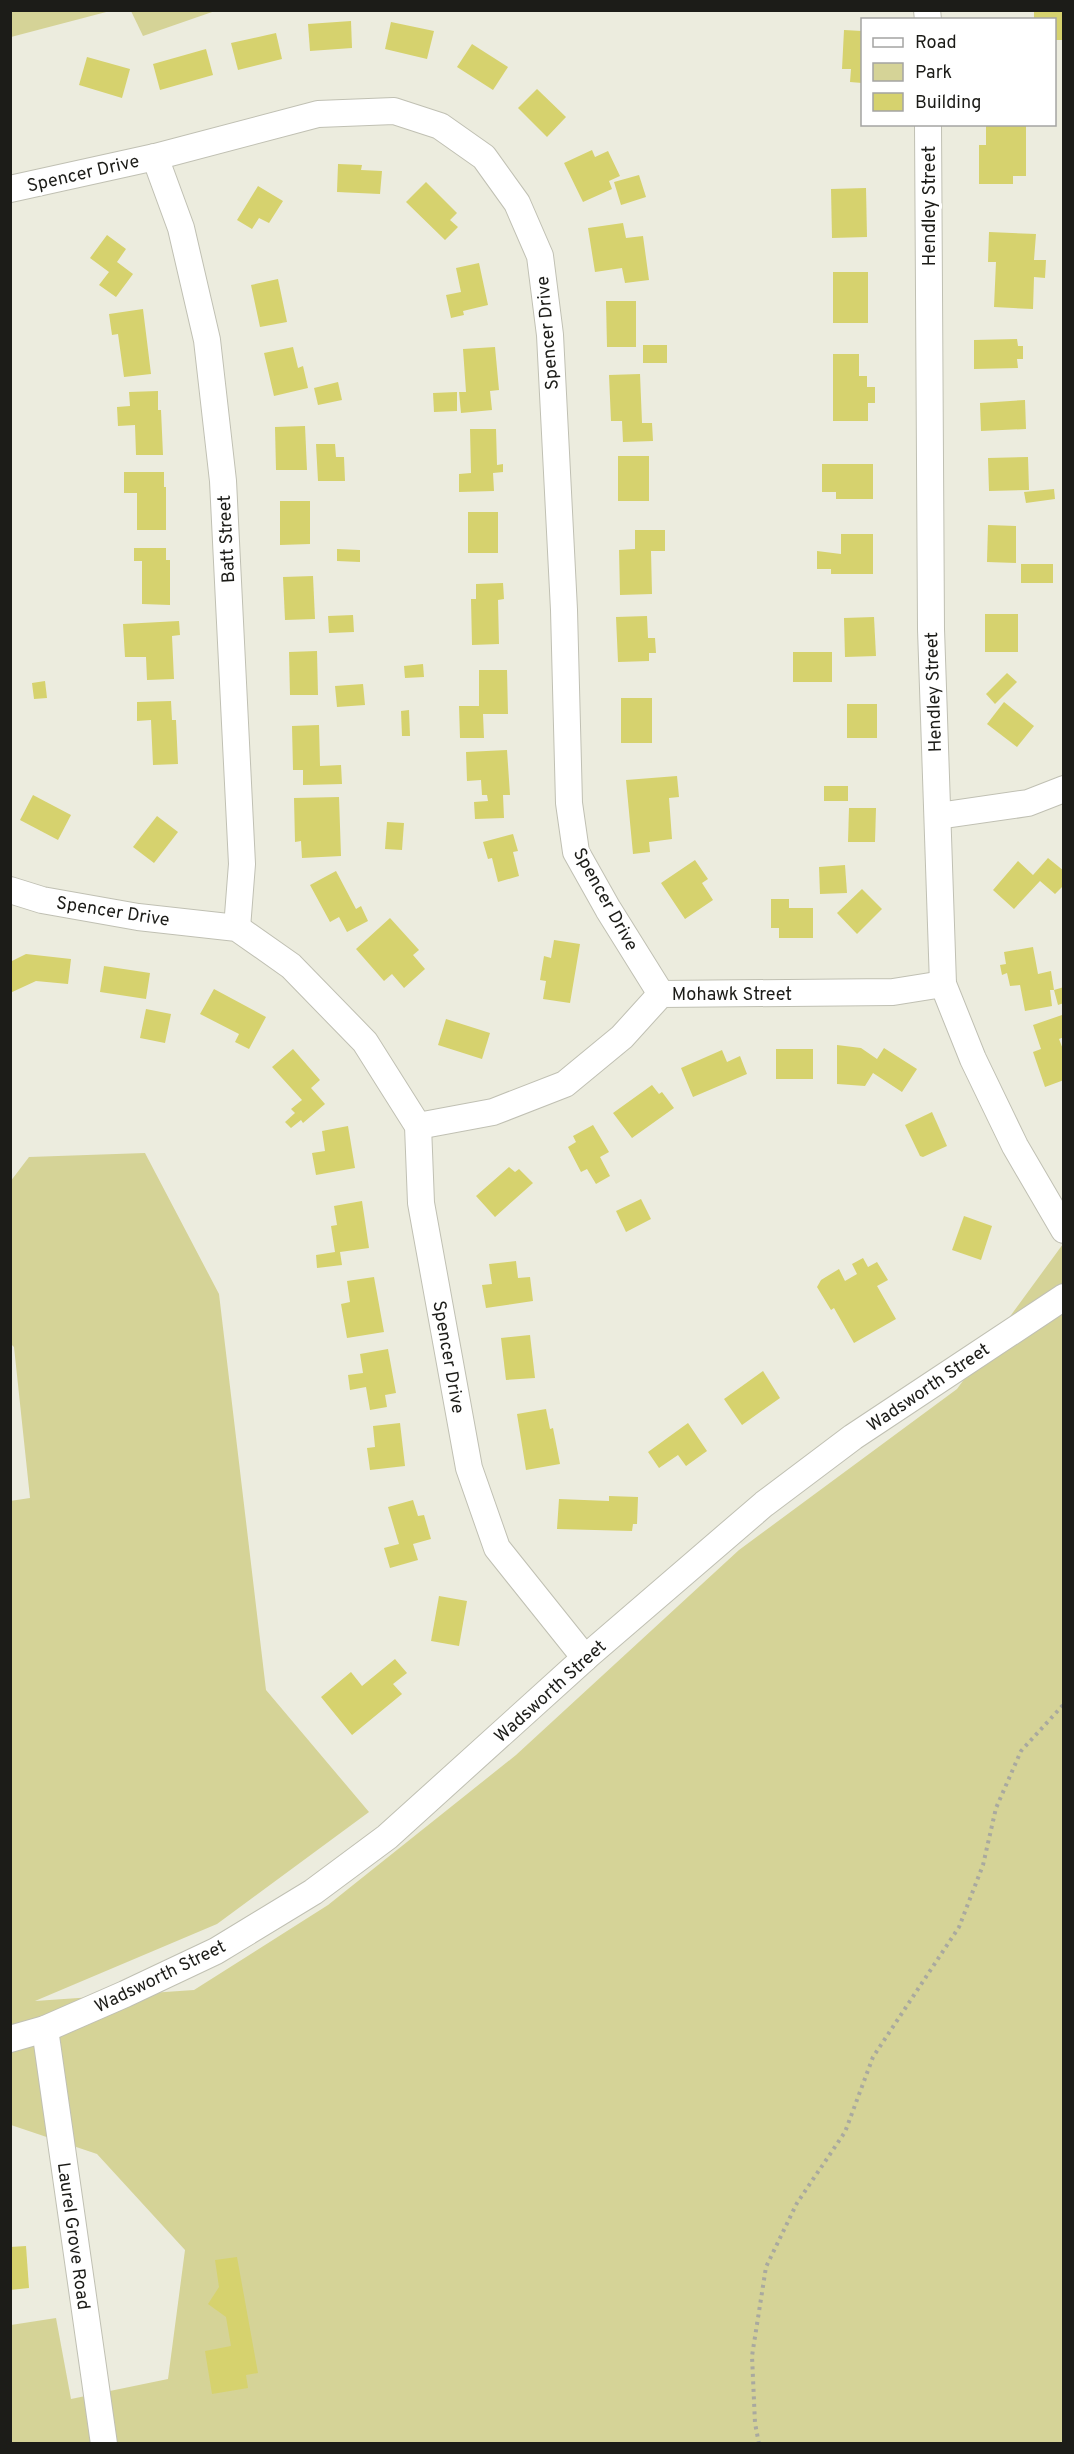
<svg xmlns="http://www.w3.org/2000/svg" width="1074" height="2454" font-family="Overpass,sans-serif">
<rect width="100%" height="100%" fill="#ececde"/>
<g fill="#d5d397">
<path d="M11 10H110V11L11 37Z"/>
<path d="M131 11H215L143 36Z"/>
<path d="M145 1153 219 1294 266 1690 369 1812 217 1924 35 2001 194 1990 328 1905 516 1755 739 1550 957 1389 1063 1244V2443H11V2325L56 2318 71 2399 168 2379 185 2250 97 2154 11 2125 10 1501 30 1498 14 1347 11 1344 10 1182 29 1157Z"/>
</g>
<g fill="#d6d26e">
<path d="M1034 12H1064V40H1054V20H1034Z"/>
<path d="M351 21 352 48 310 51 308 24Z"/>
<path d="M391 22 434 31 427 59 385 49Z"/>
<path d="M844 30 862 31V83L850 82 851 69H842Z"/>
<path d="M276 33 282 59 238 70 231 43Z"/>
<path d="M472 44 508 67 493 90 457 67Z"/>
<path d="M206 49 213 75 160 90 153 64Z"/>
<path d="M87 57 130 69 122 98 79 85Z"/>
<path d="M537 89 566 117 547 137 518 108Z"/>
<path d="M986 126H1026V176H1013V184H979V145H986Z"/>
<path d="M592 150 595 157 608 151 620 176 609 181 612 189 583 202 564 163Z"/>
<path d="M338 164 362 165 361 170 382 171 380 194 337 192Z"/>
<path d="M639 175 646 197 621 205 614 182Z"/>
<path d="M426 182 457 213 450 220 458 227 445 240 406 202Z"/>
<path d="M258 186 283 201 269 223 259 218 252 229 237 220Z"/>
<path d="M866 188 867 237 832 238 831 189Z"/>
<path d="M623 223 626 238 643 236 649 280 625 283 622 268 595 272 588 228Z"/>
<path d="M989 232 1036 234 1034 260H1046L1045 278 1034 277 1033 309 994 307 996 262H988Z"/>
<path d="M107 235 126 249 117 262 133 274 116 297 99 285 109 272 90 258Z"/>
<path d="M479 263 488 305 463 311 464 315 451 318 446 295 461 292 456 268Z"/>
<rect x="833" y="272" width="35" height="51"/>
<path d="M278 279 287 322 260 327 251 285Z"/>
<path d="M606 301H636V347H607Z"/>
<path d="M143 309 151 374 124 377 118 334 112 335 109 314Z"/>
<path d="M1017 339 1018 346H1023V359H1017L1018 368 974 369V340Z"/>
<rect x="643" y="345" width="24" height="18"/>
<path d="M293 347 298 368 303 366 308 388 274 396 264 353Z"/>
<path d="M495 347 499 390 490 391 492 410 461 413 459 392H466L463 349Z"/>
<path d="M833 354H859V376H867V387H875V403H868V421H833Z"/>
<path d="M640 374 642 423H652L653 441 623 442 622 421H611L609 375Z"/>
<path d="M338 382 342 400 318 405 314 388Z"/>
<path d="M158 391V410H161L163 455H136L135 425 118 426 117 407 130 406 129 392Z"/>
<path d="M457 392V411L434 412 433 393Z"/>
<path d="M1025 400 1026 429 981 431 980 403Z"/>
<path d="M305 426 307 470H276L275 427Z"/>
<path d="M470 429H496L497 465 503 464V472L493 473 494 491 459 492V474L471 473Z"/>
<path d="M316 444H335L336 457H344L345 481H318Z"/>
<rect x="618" y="456" width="31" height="45"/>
<path d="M1028 457 1029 490 989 491 988 458Z"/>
<path d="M822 464H873V499H836V492H822Z"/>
<path d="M124 472H164V487H166V530H137V493H124Z"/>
<path d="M1054 489 1055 499 1026 503 1024 492Z"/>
<path d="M280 501H310V544L280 545Z"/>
<rect x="468" y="512" width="30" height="41"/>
<path d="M988 525 1016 526V563L987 562Z"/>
<path d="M635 530H665V551H651L652 594 620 595 619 550 635 549Z"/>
<path d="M841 534H873V574H831V569H817V551L841 554Z"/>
<path d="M134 548H166V560H170V605L142 604V561H134Z"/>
<path d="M337 549 360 550V562L337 561Z"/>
<rect x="1021" y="564" width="32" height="19"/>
<path d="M313 576 315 619 285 620 283 577Z"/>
<path d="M503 583 504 599 498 600 499 644 472 645 471 599H476V584Z"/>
<rect x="985" y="614" width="33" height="38"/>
<path d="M353 615 354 632 329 633 328 616Z"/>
<path d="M647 616 648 638H655L656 653H649V661L618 662 616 617Z"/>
<path d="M874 617 876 656 845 657 844 618Z"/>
<path d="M179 621 180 635 172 636 174 679 147 680 146 657H125L123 624Z"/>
<path d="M317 651 318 695H290L289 652Z"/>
<rect x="793" y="652" width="39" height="30"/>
<path d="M423 664 424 677 405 678 404 666Z"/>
<path d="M479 670H507L508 714H483L484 738H460L459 706H479Z"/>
<path d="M1007 673 1017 682 995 704 986 694Z"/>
<path d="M45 681 47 698 34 699 32 683Z"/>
<path d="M363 684 365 705 337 707 335 686Z"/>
<rect x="621" y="698" width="31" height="45"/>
<path d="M171 701 172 720H176L178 764 153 765 151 720 137 721V702Z"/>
<path d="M1004 702 1034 726 1017 747 987 724Z"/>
<rect x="847" y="704" width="30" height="34"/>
<path d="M409 710 410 736H402L401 711Z"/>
<path d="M319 725 320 766 341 765 342 784 303 785V770H293L292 726Z"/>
<path d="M507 750 510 795H503L504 818 475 819 474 802 488 801 487 795H482L481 780 467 781 466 752Z"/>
<path d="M677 776 679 797 669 798 672 839 649 842 650 852 633 854 626 780Z"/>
<rect x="824" y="786" width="24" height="15"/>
<path d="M33 795 71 815 58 840 20 820Z"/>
<path d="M339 797 341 856 302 858 301 841 295 842 294 798Z"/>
<path d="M849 808H876L875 842H848Z"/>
<path d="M157 816 178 832 154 863 133 847Z"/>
<path d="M387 822 404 823 402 850 385 849Z"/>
<path d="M513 834 518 851 513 852 519 876 498 882 492 858 488 859 483 842Z"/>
<path d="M1048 858 1064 871V885L1055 894 1040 881 1014 909 993 890 1018 861 1033 875Z"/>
<path d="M695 860 708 879 702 883 713 900 685 919 661 883Z"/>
<path d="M845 865 847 893 820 894 819 867Z"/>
<path d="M336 871 356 909 361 906 368 921 347 932 339 917 330 922 310 885Z"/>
<path d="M862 889 882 909 857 934 837 913Z"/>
<path d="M771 899H789V908H813V938H779V928H771Z"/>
<path d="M390 918 419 950 413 955 425 969 404 988 392 974 384 981 356 949Z"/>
<path d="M554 940 580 944 570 1003 543 999 546 981 540 980 544 956 551 958Z"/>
<path d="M1033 947 1038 974 1051 971 1054 990H1050L1052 1006 1025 1011 1020 985 1010 986 1007 973 1002 975 1000 965 1006 964 1004 952Z"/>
<path d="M26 954 71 959 68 984 36 981 10 993V962Z"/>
<path d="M104 966 150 973 146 999 100 992Z"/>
<path d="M1064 987V1003L1058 1005 1054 990Z"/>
<path d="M214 989 266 1017 249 1049 235 1042 239 1034 200 1014Z"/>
<path d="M146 1009 171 1014 165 1043 140 1038Z"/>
<path d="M1062 1015 1064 1037 1059 1039 1064 1052V1080L1045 1087 1033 1052 1041 1049 1033 1025Z"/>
<path d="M446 1019 490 1033 482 1059 438 1045Z"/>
<path d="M837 1045 861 1048 877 1059 884 1048 917 1069 902 1092 873 1073 865 1086 837 1084Z"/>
<path d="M293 1049 320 1080 311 1088 325 1104 303 1123 301 1120 291 1128 285 1122 295 1113 291 1109 302 1100 272 1067Z"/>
<rect x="776" y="1049" width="37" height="30"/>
<path d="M722 1050 727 1062 740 1056 747 1074 693 1097 681 1068Z"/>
<path d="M652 1085 659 1094 662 1092 674 1108 632 1138 613 1113Z"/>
<path d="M932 1112 947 1146 923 1157 920 1156 905 1125Z"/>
<path d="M593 1125 609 1152 600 1157 610 1176 596 1184 587 1169 581 1172 568 1147 576 1142 573 1136Z"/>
<path d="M348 1126 355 1168 316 1175 312 1153 325 1151 322 1131Z"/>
<path d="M509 1167 515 1172 519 1169 533 1183 495 1217 476 1196Z"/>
<path d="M641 1199 651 1219 626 1232 616 1211Z"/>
<path d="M362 1201 369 1248 340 1252 342 1265 317 1268 316 1255 335 1252 331 1226 337 1225 334 1206Z"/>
<path d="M964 1216 992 1226 981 1260 952 1250Z"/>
<path d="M863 1258 868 1267 877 1262 888 1280 877 1286 896 1319 854 1343 834 1308 831 1310 817 1287 821 1280 839 1269 845 1281 857 1274 852 1264Z"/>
<path d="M516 1261 518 1278 530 1277 533 1301 486 1308 482 1285 492 1284 489 1264Z"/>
<path d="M374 1277 384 1332 347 1338 341 1304 350 1302 347 1281Z"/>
<path d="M530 1335 535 1378 506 1380 501 1338Z"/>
<path d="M388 1349 396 1393 385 1395 387 1407 370 1410 366 1387 350 1390 348 1375 363 1373 360 1354Z"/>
<path d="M763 1371 780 1398 742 1425 724 1399Z"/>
<path d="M546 1409 550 1429 553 1428 560 1464 526 1470 517 1414Z"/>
<path d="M400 1423 405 1466 370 1470 367 1448 375 1447 373 1426Z"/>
<path d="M688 1423 707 1451 686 1466 678 1455 659 1468 648 1452Z"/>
<path d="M609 1496 638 1497 637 1524H633L632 1531 557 1529 559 1499 609 1501Z"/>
<path d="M413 1500 418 1516 424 1515 431 1539 413 1544 418 1560 390 1568 384 1548 399 1544 388 1507Z"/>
<path d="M439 1596 467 1601 459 1646 431 1641Z"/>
<path d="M395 1659 407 1673 393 1684 402 1694 352 1735 321 1697 351 1672 362 1686Z"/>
<path d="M26 2246 29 2288 10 2290V2247Z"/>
<path d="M237 2257 258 2373 246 2375 248 2388 212 2394 205 2351 231 2346 226 2317 208 2304 219 2287 215 2260Z"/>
</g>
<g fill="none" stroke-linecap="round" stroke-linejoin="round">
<defs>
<g id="minor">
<path d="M927 10 928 20"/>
<path d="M928 124 931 629 943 984 973 1059 1015 1146 1064 1230"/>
<path d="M155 157 181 228 207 340 223 481 242 864 237 928"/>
<path d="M10 189 155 157 318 114 394 111 440 126 484 157 517 203 540 256 550 335 564 610 569 803 576 852 608 909 661 994"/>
<path d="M938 816 1028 803 1064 789"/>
<path d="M10 890 42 900 138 917 237 928 291 966 365 1042 418 1126 421 1203 469 1468 497 1548 585 1658"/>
<path d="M418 1126 493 1112 565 1084 622 1037 661 994 893 992 943 984"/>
<path d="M45 2029 104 2444"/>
<path d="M10 2039 45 2029 125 1994 216 1951 313 1892 387 1837 585 1658 764 1504 853 1437 1064 1297"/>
</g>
</defs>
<use href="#minor" stroke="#c0c0b3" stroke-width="28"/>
<path stroke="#a9a99f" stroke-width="4" stroke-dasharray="3 4.5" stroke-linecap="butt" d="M759 2444 755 2423 752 2356 766 2267 797 2203 845 2132 873 2057 959 1927 983 1865 996 1808 1021 1751 1064 1704"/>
<use href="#minor" stroke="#fff" stroke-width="26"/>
</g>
<g text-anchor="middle" stroke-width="6" stroke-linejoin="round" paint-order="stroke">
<g font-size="18" fill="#1c1c18" stroke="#fff">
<text transform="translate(83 173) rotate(-13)" y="6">Spencer Drive</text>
<text transform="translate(929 206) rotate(-90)" y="6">Hendley Street</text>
<text transform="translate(547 333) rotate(-95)" y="6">Spencer Drive</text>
<text transform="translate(226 539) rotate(-93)" y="6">Batt Street</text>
<text transform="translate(933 692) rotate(-92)" y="6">Hendley Street</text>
<text transform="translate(606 899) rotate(61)" y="6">Spencer Drive</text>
<text transform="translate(113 911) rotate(9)" y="6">Spencer Drive</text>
<text x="732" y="1000">Mohawk Street</text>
<text transform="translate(449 1357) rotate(80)" y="6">Spencer Drive</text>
<text transform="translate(928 1387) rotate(-34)" y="6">Wadsworth Street</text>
<text transform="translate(550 1691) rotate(-42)" y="6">Wadsworth Street</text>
<text transform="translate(160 1976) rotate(-26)" y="6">Wadsworth Street</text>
<text transform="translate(74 2236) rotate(82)" y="6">Laurel Grove Road</text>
</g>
</g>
<rect width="1074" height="2454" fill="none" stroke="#1c1c18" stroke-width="24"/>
<rect x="861" y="18" width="195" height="108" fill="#ffffff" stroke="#a4a4a3" stroke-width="1.5"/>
<rect x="873" y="38" width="30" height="9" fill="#ffffff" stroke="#a4a4a3" stroke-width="1.5"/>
<text x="915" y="48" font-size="18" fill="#1c1c18">Road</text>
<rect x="873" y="63" width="30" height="18" fill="#d5d397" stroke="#a4a4a3" stroke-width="1.5"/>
<text x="915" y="78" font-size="18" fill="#1c1c18">Park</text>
<rect x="873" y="93" width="30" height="18" fill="#d6d26e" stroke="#a4a4a3" stroke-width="1.5"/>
<text x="915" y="108" font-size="18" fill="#1c1c18">Building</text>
</svg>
